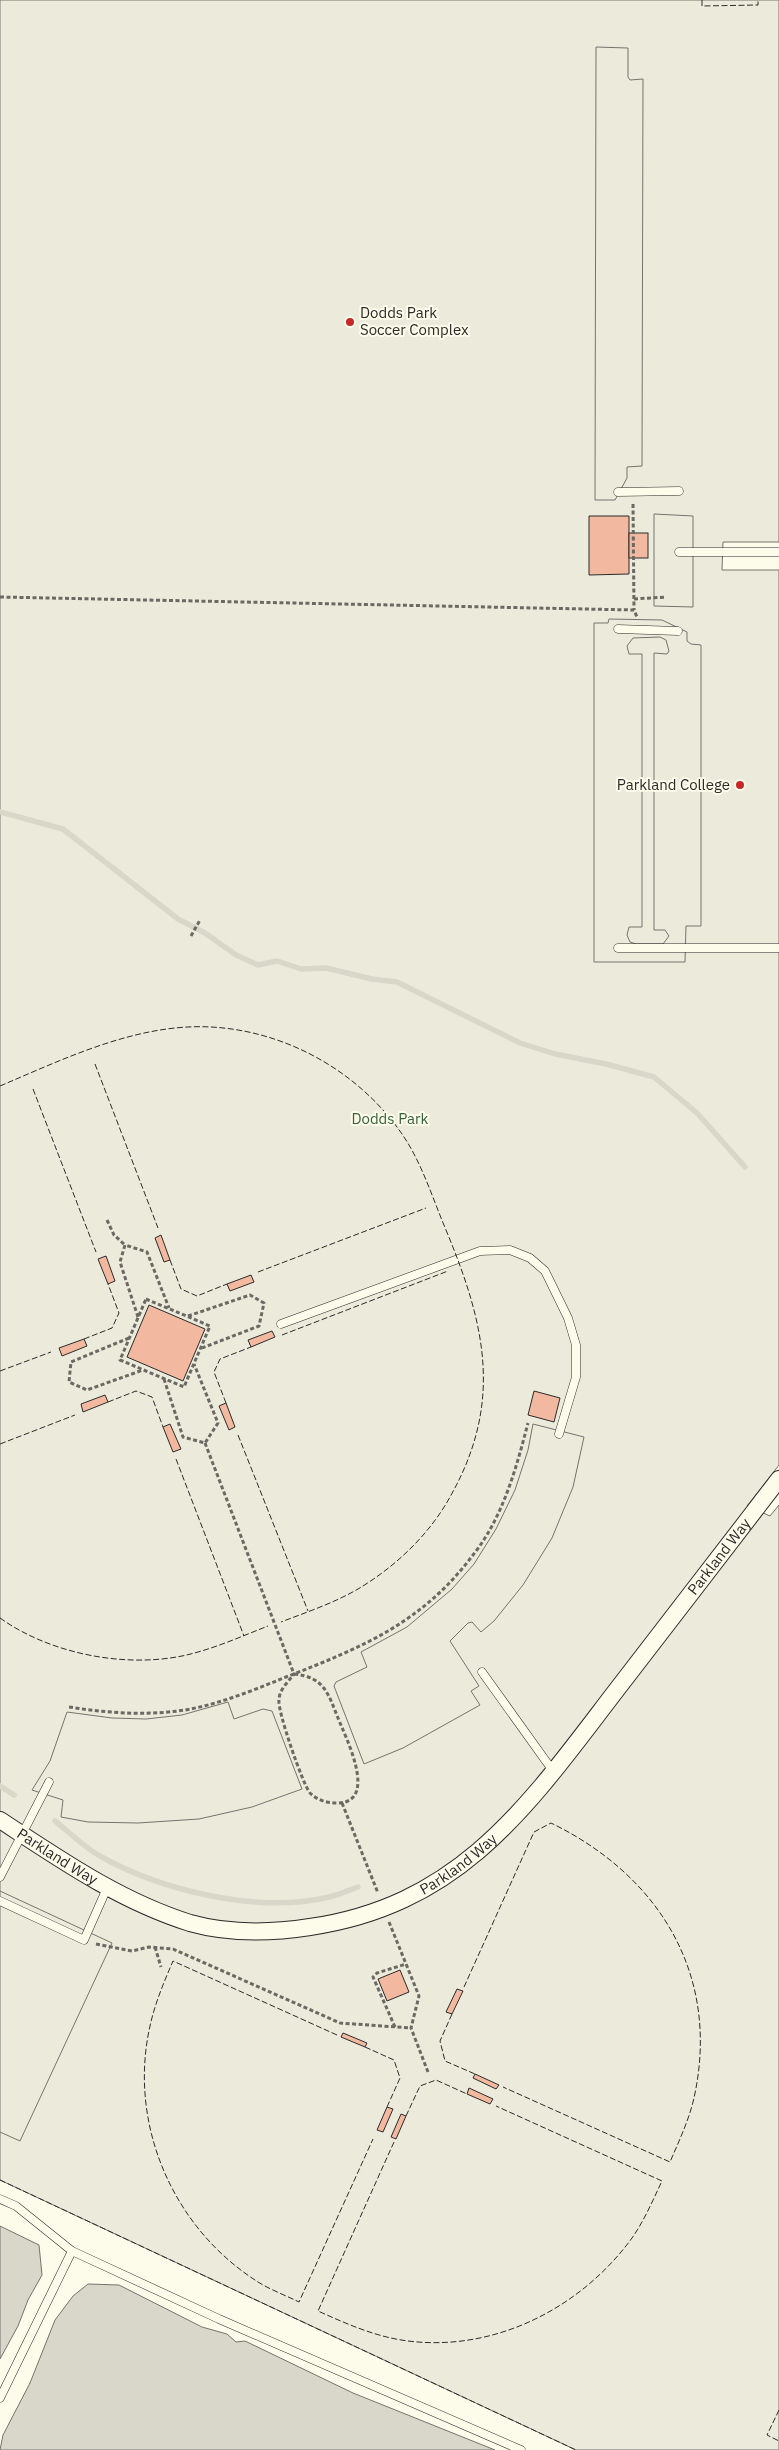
<svg xmlns="http://www.w3.org/2000/svg" width="779" height="2450" font-family="'IBM Plex Sans',sans-serif">
<rect width="100%" height="100%" fill="#fdfbea"/>
<path fill="#ecebdb" stroke="#74746e" d="M0 0H779V542H723L722 570H779V1465L747 1506 770 1516 779 1505V2450H576L0 2180Z"/>
<g fill="#eceadb" stroke="#74746e" fill-rule="evenodd">
<path d="M596 47 628 48V77L630 80 643 79 642 466 627 467V478L615 500H595Z"/>
<path d="M654 514 693 516V607L654 606Z"/>
<path d="M609 619 662 620 687 632V641L691 644 701 645V926H686L685 962H594V623H608ZM660 637 666 640 669 651 667 654 654 653V930H665L669 936 663 944H636L630 942 627 935 629 927H642V654H629L627 646 633 638Z"/>
<path d="M533 1424 584 1437 573 1487 552 1538 523 1585 494 1621 481 1632 472 1622 468 1623 450 1641 479 1686 471 1691 480 1705 403 1748 364 1764 334 1686 336 1682 367 1667 361 1652 407 1627 452 1589 474 1564 496 1529 515 1490 528 1450Z"/>
<path d="M228 1702 234 1719 263 1709 272 1711 302 1789 252 1807 199 1819 138 1823 88 1822 61 1817 63 1800 32 1790 50 1761 67 1712 112 1718 146 1719 182 1715Z"/>
<path d="M0 1891 112 1943 20 2141 0 2132Z"/>
</g>
<g fill="#d8d7c9" stroke="#74746e">
<path d="M0 2226 39 2245 42 2275 28 2300 18 2326 0 2359Z"/>
<path d="M88 2284 119 2285 202 2327 227 2334 236 2342 245 2341 353 2393 495 2450H0L3 2435 30 2383 55 2320 73 2296Z"/>
</g>
<g fill="none" stroke-linecap="round" stroke-linejoin="round">
<g stroke="#d8d7c9" stroke-width="5.5">
<path d="M0 812 63 829 178 919 205 933 236 955 258 965 277 961 301 969 326 968 372 979 397 982 520 1043 555 1054 606 1064 654 1077 697 1113 745 1167"/>
<path d="M0 1786 14 1795"/>
<path d="M55 1821C69 1832 84 1847 100 1856 162 1891 259 1914 329 1897 339 1895 349 1890 358 1887"/>
</g>
</g>
<g fill="#f2b8a0" stroke="#2b2b2b">
<path d="M589 516H629V574L589 575Z"/>
<rect x="629" y="533" width="19" height="25"/>
<path d="M161 1235 170 1260 164 1262 155 1238Z"/>
<path d="M106 1256 115 1281 108 1284 98 1259Z"/>
<path d="M251 1275 254 1282 230 1291 227 1284Z"/>
<path d="M149 1305 205 1329 183 1381 127 1357Z"/>
<path d="M272 1331 275 1337 251 1347 248 1340Z"/>
<path d="M84 1339 87 1346 62 1356 59 1348Z"/>
<path d="M534 1391 560 1398 554 1422 528 1415Z"/>
<path d="M105 1395 108 1402 83 1412 81 1404Z"/>
<path d="M226 1403 235 1427 229 1430 219 1406Z"/>
<path d="M170 1424 181 1449 173 1452 163 1427Z"/>
<path d="M400 1970 409 1992 387 2001 378 1979Z"/>
<path d="M457 1989 463 1991 452 2014 446 2012Z"/>
<path d="M343 2033 367 2043 365 2047 341 2037Z"/>
<path d="M475 2074 499 2085 496 2089 473 2078Z"/>
<path d="M469 2088 493 2099 490 2104 467 2094Z"/>
<path d="M387 2107 393 2109 383 2132 377 2130Z"/>
<path d="M401 2114 406 2116 396 2139 391 2137Z"/>
</g>
<g fill="none" stroke-linecap="round" stroke-linejoin="round">
<defs>
<g id="service">
<path d="M618 492 679 491"/>
<path d="M679 552H779"/>
<path d="M618 629 678 631"/>
<path d="M618 948H779"/>
<path d="M281 1324 480 1251 510 1250 530 1258 545 1271 568 1318 576 1345V1377L559 1434"/>
<path d="M482 1672 553 1771"/>
<path d="M0 1877 49 1782"/>
<path d="M0 1901 84 1940 107 1888"/>
<path d="M0 2199 16 2206 72 2251 219 2319 521 2450"/>
<path d="M0 2398 72 2251"/>
</g>
<g id="minor">
<path id="s1" d="M0 1820C61 1860 120 1901 190 1923 229 1934 271 1933 310 1927 468 1904 535 1795 625 1679 676 1612 728 1546 779 1479"/>
</g>
</defs>
<use href="#service" stroke="#2b2b2b" stroke-width="9"/>
<use href="#minor" stroke="#2b2b2b" stroke-width="18"/>
<g stroke="#6a6964" stroke-width="3" stroke-dasharray="4 2.5" stroke-linecap="butt">
<path d="M633 504 634 610"/>
<path d="M0 597 634 610 637 617"/>
<path d="M634 599 666 597"/>
<path d="M191 936 200 920"/>
<path d="M107 1220 114 1235 125 1245"/>
<path d="M146 1299 210 1326 184 1387 120 1360Z"/>
<path d="M188 1316 250 1295 264 1303 259 1326 202 1348"/>
<path d="M138 1317 120 1262 125 1245 147 1252 169 1308"/>
<path d="M129 1338 71 1362 69 1382 87 1390 143 1370"/>
<path d="M164 1379 183 1437 205 1443 218 1423 194 1364"/>
<path d="M205 1443 294 1674"/>
<path d="M294 1674C324 1677 328 1693 338 1718 345 1736 379 1802 338 1803 328 1803 318 1801 310 1793 303 1785 277 1710 279 1700 279 1690 288 1682 294 1674Z"/>
<path d="M69 1707C108 1713 146 1716 185 1710 220 1704 254 1690 286 1677 363 1647 422 1623 473 1555 503 1517 516 1469 528 1423"/>
<path d="M342 1803 378 1893"/>
<path d="M389 1922 419 1996 411 2028 428 2072"/>
<path d="M96 1944 132 1951 149 1947 173 1949 340 2023 411 2028"/>
<path d="M155 1947 161 1967"/>
<path d="M395 2027 373 1977 377 1973 406 1964"/>
</g>
<use href="#service" stroke="#fdfbea" stroke-width="8"/>
<use href="#minor" stroke="#fdfbea" stroke-width="16"/>
<g stroke="#2b2b2b" stroke-width="1" stroke-dasharray="6 2.5" stroke-linecap="butt">
<path d="M702 0V6L758 5V0"/>
<path d="M95 1064 158 1228"/>
<path d="M0 1086C66 1058 138 1023 211 1027 287 1031 359 1072 402 1134 422 1163 432 1197 446 1230 485 1324 504 1402 450 1497 429 1535 395 1567 358 1589 334 1603 307 1612 281 1622"/>
<path d="M33 1089 96 1252"/>
<path d="M170 1260 181 1289 197 1296 227 1284"/>
<path d="M258 1272 426 1208"/>
<path d="M282 1335 448 1271"/>
<path d="M84 1339 112 1328 119 1313 108 1284"/>
<path d="M0 1371 51 1352"/>
<path d="M108 1402 136 1391 152 1397 163 1427"/>
<path d="M226 1403 214 1372 220 1359 251 1347"/>
<path d="M238 1435 308 1611"/>
<path d="M0 1444 75 1415"/>
<path d="M176 1459 244 1636"/>
<path d="M0 1618C49 1653 122 1668 182 1656 211 1650 240 1637 268 1626"/>
<path d="M464 1987 534 1832 551 1823C660 1876 721 1976 694 2098 689 2120 679 2141 670 2162L503 2087"/>
<path d="M452 2014 440 2041 445 2061 475 2074"/>
<path d="M337 2035 173 1961C164 1982 155 2003 150 2026 128 2123 172 2226 255 2280 268 2289 285 2295 299 2302L373 2139"/>
<path d="M365 2047 394 2060 400 2078 387 2107"/>
<path d="M406 2116 420 2086 436 2080 467 2094"/>
<path d="M394 2142 318 2311C347 2324 376 2337 408 2341 495 2352 581 2308 632 2238 644 2221 653 2200 662 2181L496 2106"/>
<path d="M0 2180 576 2450"/>
<path d="M779 2410 767 2435 779 2441"/>
</g>
</g>
<g fill="#c62828" stroke="#fdfbea" stroke-width="2">
<circle cx="350" cy="322" r="5"/>
<circle cx="740" cy="785" r="5"/>
</g>
<g text-anchor="middle" stroke-width="4" stroke-linejoin="round" paint-order="stroke">
<g font-size="15" fill="#2b2b2b" stroke="#fdfbea" text-anchor="start">
<text x="360" y="318">Dodds Park<tspan x="360" dy="17">Soccer Complex</tspan></text>
<text x="730" y="790" text-anchor="end">Parkland College</text>
</g>
<g font-size="15" fill="#34623c" stroke="#fdfbea">
<text x="390" y="1124">Dodds Park</text>
</g>
<g font-size="15" fill="#2b2b2b" stroke="#fdfbea">
<text dy="5" stroke="none"><textPath href="#s1" startOffset="906">Parkland Way</textPath></text>
<text dy="5" stroke="none"><textPath href="#s1" startOffset="68">Parkland Way</textPath></text>
<text dy="5" stroke="none"><textPath href="#s1" startOffset="501">Parkland Way</textPath></text>
</g>
</g>
</svg>
